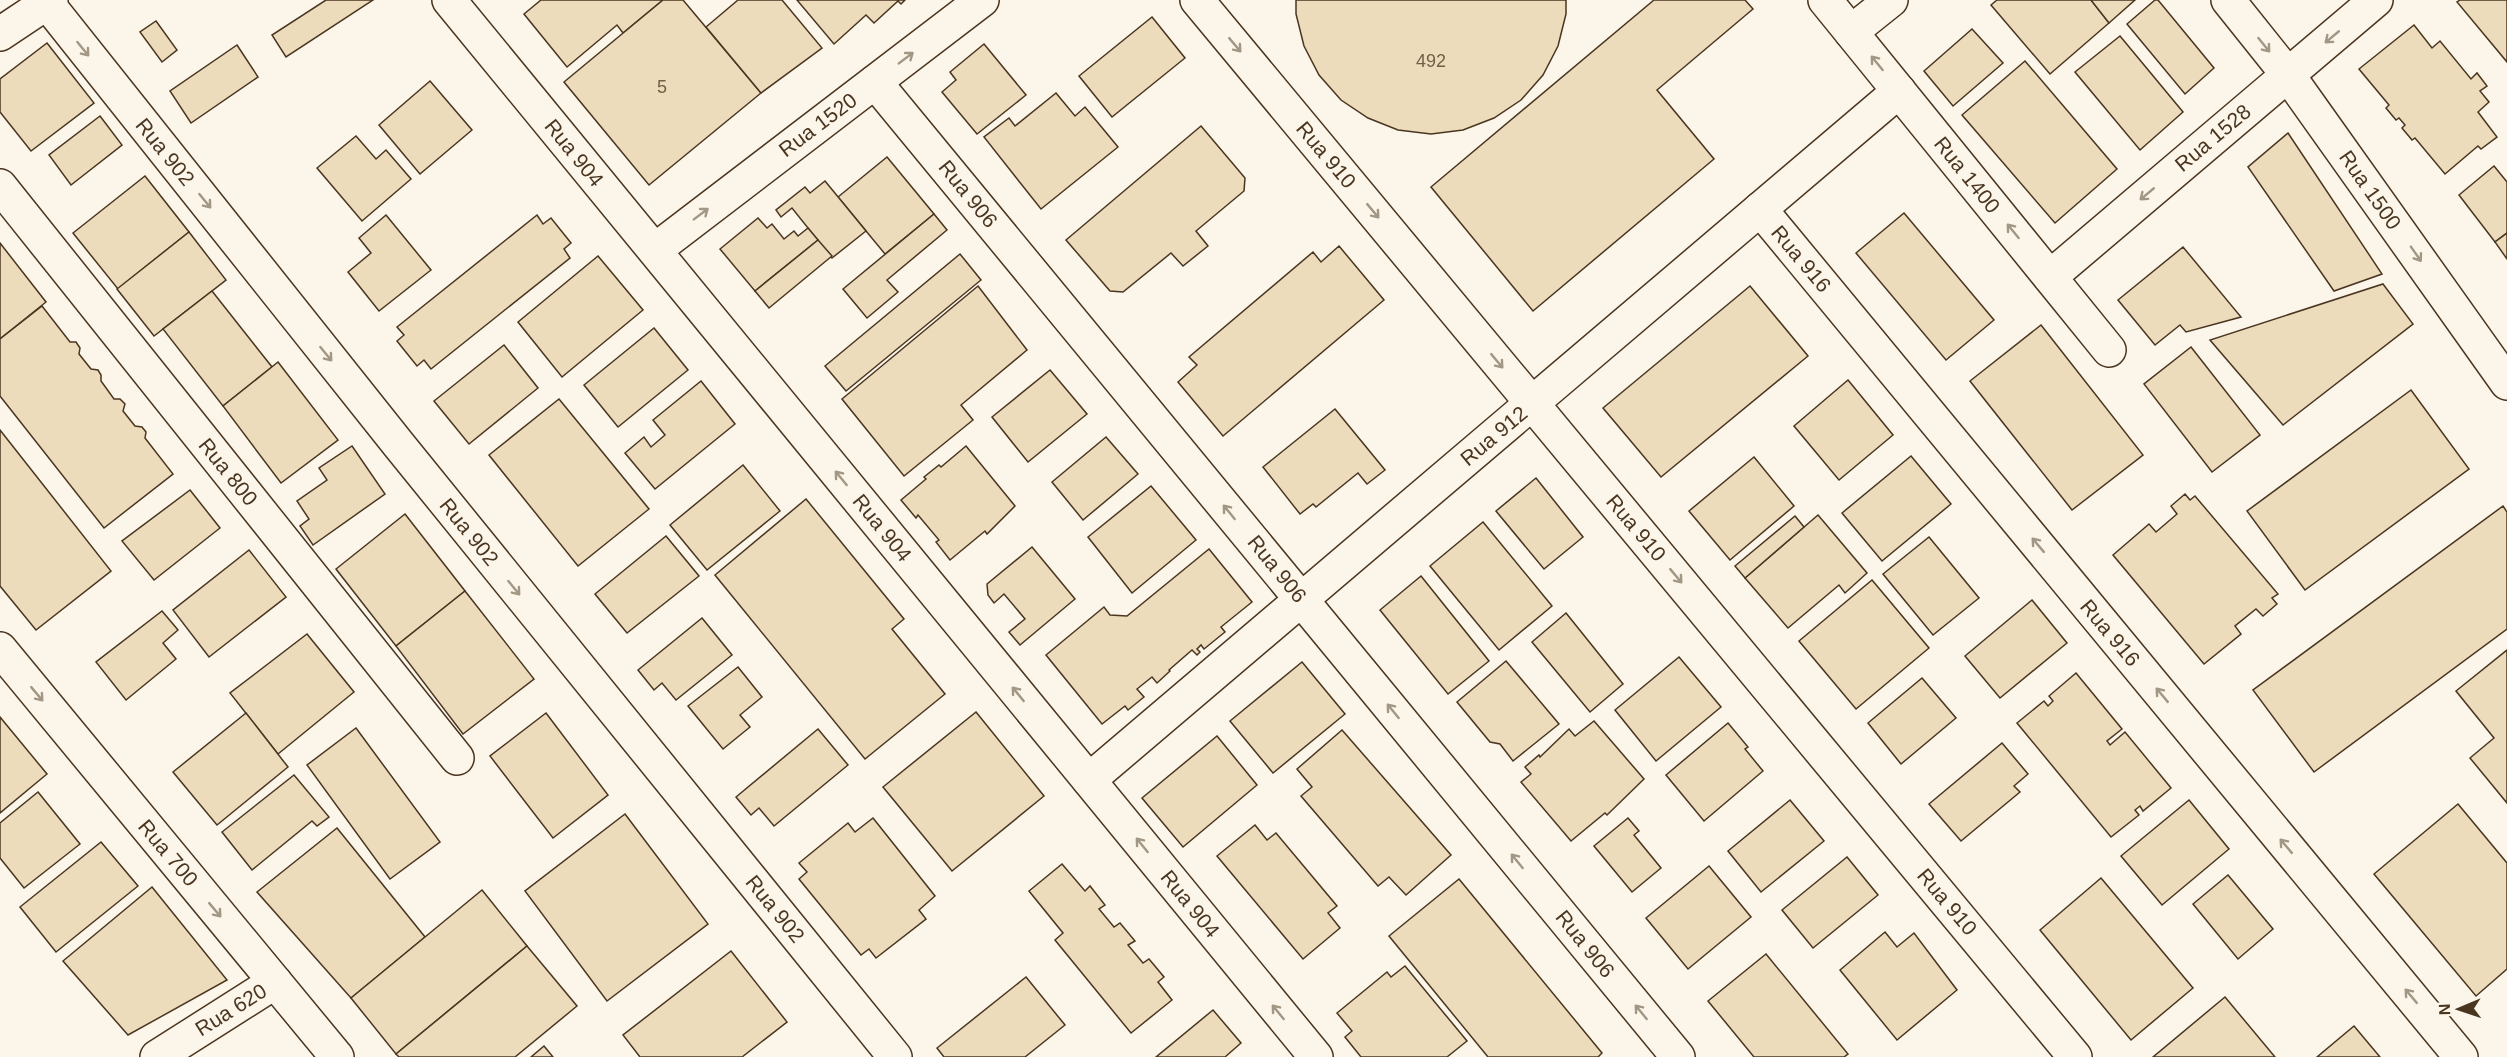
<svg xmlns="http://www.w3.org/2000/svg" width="2507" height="1057" font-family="Arial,sans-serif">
<rect width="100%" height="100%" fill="#fbf6e9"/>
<g fill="#ecdcbc" stroke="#4a3520" stroke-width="1.5">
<path d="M326 0H373L286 57 272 35Z"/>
<path d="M541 0H663L623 33 617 25 567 67 524 14Z"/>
<path d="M663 0H683L761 93 649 185 564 82Z"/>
<path d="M738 0H782L822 48 761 93 706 27Z"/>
<path d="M797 0H905L901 4 898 1 874 23 866 15 834 44Z"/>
<path d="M1296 0H1566V14L1558 46 1543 75 1521 100 1494 118 1463 130 1431 134 1398 130 1368 118 1341 100 1319 75 1304 46 1296 14Z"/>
<path d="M1654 0H1745L1753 9 1657 90 1714 159 1533 311 1431 187Z"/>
<path d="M1997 0H2091L2109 23 2050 74 1991 5Z"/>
<path d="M2091 0H2135L2109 23Z"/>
<path d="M2155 0H2158L2214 68 2185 94 2127 24Z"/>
<path d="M2460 0H2507V62L2457 2Z"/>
<path d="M1152 17 1185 58 1112 117 1079 76Z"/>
<path d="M156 21 177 50 162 62 140 32Z"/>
<path d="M2414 25 2432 48 2440 41 2471 79 2477 73 2487 86 2480 91 2489 102 2478 112 2497 137 2481 149 2478 146 2445 174 2415 138 2412 140 2402 128 2405 125 2399 118 2396 120 2386 108 2389 105 2359 69Z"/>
<path d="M1972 29 2003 63 1953 106 1924 71Z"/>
<path d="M2120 36 2183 112 2140 150 2075 72Z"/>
<path d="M47 43 94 103 31 151 0 112V79Z"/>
<path d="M984 44 1026 95 977 134 942 92 956 80 950 72Z"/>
<path d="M237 45 258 77 191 123 170 91Z"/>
<path d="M2025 61 2117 169 2055 223 1962 115Z"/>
<path d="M430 81 472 130 420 174 379 125Z"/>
<path d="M1056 93 1075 116 1085 107 1118 147 1041 209 984 137 1009 118 1015 126Z"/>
<path d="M100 116 122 145 71 185 49 155Z"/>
<path d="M1201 126 1245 178 1244 191 1196 231 1208 246 1183 266 1171 253 1123 292 1110 291 1066 240Z"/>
<path d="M2288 133 2382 274 2334 291 2248 167Z"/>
<path d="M356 136 376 159 386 150 411 179 362 221 317 168Z"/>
<path d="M887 157 934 214 885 254 838 197Z"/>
<path d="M2494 166 2507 182V233L2495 242 2459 195Z"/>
<path d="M145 176 189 232 118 289 73 233Z"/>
<path d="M825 181 866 231 832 258 792 208 781 217 776 210 805 187 810 193Z"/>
<path d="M1904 213 1994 320 1946 360 1856 253Z"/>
<path d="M934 214 947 230 887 280 898 292 867 318 843 289Z"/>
<path d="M386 215 431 270 379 311 348 272 371 253 359 238Z"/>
<path d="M537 215 543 224 551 218 571 243 564 249 570 258 431 369 424 360 417 366 397 341 404 335 397 327Z"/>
<path d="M758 218 767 228 772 224 784 239 794 231 798 236 808 228 818 240 755 291 720 249Z"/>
<path d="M189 232 226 280 154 336 117 289Z"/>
<path d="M2507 233V259L2495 242Z"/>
<path d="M818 240 832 256 769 308 755 291Z"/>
<path d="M0 243 46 302 0 339Z"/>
<path d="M1339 246 1384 300 1223 436 1178 382 1197 365 1189 357 1313 252 1321 262Z"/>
<path d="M2183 247 2241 317 2186 332 2180 325 2155 345 2118 300Z"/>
<path d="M960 254 981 280 846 391 825 366Z"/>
<path d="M598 256 643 310 562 377 518 322Z"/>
<path d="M2383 284 2413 324 2283 425 2210 340Z"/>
<path d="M978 286 1027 350 961 405 973 420 904 476 842 399Z"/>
<path d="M1750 286 1808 356 1661 477 1603 408Z"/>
<path d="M212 291 272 367 223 406 163 329Z"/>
<path d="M42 306 70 342H76L80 348 79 354 91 369 98 370 101 375V381L114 399H120L125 404 123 411 135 426 142 427 146 432 145 438 173 474 104 528 0 396V339Z"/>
<path d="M2041 325 2143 455 2072 510 1970 381Z"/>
<path d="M654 328 688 370 618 427 584 385Z"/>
<path d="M504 345 538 388 469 444 434 401Z"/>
<path d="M2191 347 2260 435 2212 472 2144 384Z"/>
<path d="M278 362 338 440 281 483 223 406Z"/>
<path d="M1050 370 1087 414 1028 462 992 417Z"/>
<path d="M1848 380 1893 435 1839 480 1794 426Z"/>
<path d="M701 381 735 424 655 489 625 453 644 437 651 447 665 435 653 420Z"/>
<path d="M2411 390 2469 469 2305 590 2247 511Z"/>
<path d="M559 399 649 509 578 566 489 455Z"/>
<path d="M1335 409 1385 470 1367 484 1358 473 1316 507 1313 504 1300 514 1263 467Z"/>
<path d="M0 430 111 571 36 630 0 586Z"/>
<path d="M1106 437 1138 474 1083 520 1052 482Z"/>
<path d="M352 446 385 494 313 545 300 526 309 519 297 501 327 480 319 468Z"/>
<path d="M966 446 1015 506 987 534 985 531 950 560 936 542 939 540 918 515 916 518 901 500 926 479 924 477 939 465 941 467Z"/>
<path d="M1911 456 1951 504 1882 561 1842 513Z"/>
<path d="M1754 457 1794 506 1730 560 1689 511Z"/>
<path d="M743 465 780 511 707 570 670 525Z"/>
<path d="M1536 478 1583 537 1544 569 1496 511Z"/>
<path d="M1151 486 1196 540 1132 593 1088 537Z"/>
<path d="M190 490 220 528 154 580 122 541Z"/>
<path d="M2185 494 2190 500 2195 496 2278 594 2272 598 2277 604 2263 616 2256 609 2235 626 2241 634 2204 664 2113 555 2149 524 2156 532 2177 514 2171 506Z"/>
<path d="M806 499 904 619 892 629 945 694 865 759 715 575Z"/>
<path d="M2503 506 2507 512V629L2314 772 2253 690Z"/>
<path d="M405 514 465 591 396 646 336 569Z"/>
<path d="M1818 515 1867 573 1845 593 1839 585 1788 628 1745 578Z"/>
<path d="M1795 516 1804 527 1745 578 1735 566Z"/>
<path d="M1483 522 1552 606 1499 650 1430 566Z"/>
<path d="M666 536 699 576 627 633 595 594Z"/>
<path d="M1929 537 1979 598 1933 635 1883 574Z"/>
<path d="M1032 547 1075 599 1020 645 1009 632 1025 619 1004 594 994 603 988 595 987 584Z"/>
<path d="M1209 549 1252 602 1221 627 1225 632 1204 649 1201 645 1197 649 1200 652 1197 655 1192 650 1169 670 1170 671 1157 683 1152 677 1137 689 1144 697 1128 710 1125 706 1102 724 1046 655 1104 607 1110 615 1127 616Z"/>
<path d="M249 550 286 597 209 657 173 610Z"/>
<path d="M1421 576 1489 661 1448 694 1380 610Z"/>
<path d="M1872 580 1929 648 1856 709 1799 641Z"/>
<path d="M465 591 534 679 463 734 396 646Z"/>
<path d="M2032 600 2067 643 2000 698 1965 656Z"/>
<path d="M162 611 178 630 163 643 176 659 126 700 96 662Z"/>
<path d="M1566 613 1623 684 1590 712 1532 642Z"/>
<path d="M702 618 732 655 676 700 662 683 654 690 638 670Z"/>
<path d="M307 634 354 692 278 754 230 693Z"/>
<path d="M2507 650V803L2470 758 2494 738 2456 691Z"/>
<path d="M1679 657 1721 707 1656 761 1615 710Z"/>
<path d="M1506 661 1559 724 1513 761 1500 744 1490 742 1457 702Z"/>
<path d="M1302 662 1345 714 1273 773 1230 721Z"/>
<path d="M738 667 762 697 740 715 750 727 723 749 688 706Z"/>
<path d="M2076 673 2122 729 2107 741 2110 745 2125 732 2171 788 2143 811 2140 806 2135 810 2139 815 2111 837 2017 723 2044 701 2048 706 2053 701 2049 696Z"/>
<path d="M1922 678 1956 718 1901 764 1868 723Z"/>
<path d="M976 712 1044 796 952 871 883 787Z"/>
<path d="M246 713 288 767 217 825 173 772Z"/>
<path d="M546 713 608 795 553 838 490 756Z"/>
<path d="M0 717 47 774 0 813Z"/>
<path d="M1594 721 1644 779 1607 815 1605 813 1571 841 1521 782 1531 774 1525 767 1539 755 1540 757 1569 729 1575 736Z"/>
<path d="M1728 723 1748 747 1745 749 1763 771 1704 821 1666 775Z"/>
<path d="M356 728 440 842 390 879 307 765Z"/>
<path d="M818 729 848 765 774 826 759 808 751 815 736 797Z"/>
<path d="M1342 730 1451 855 1406 895 1389 877 1378 886 1301 796 1312 787 1297 769Z"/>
<path d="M1217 736 1257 785 1183 847 1142 798Z"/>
<path d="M2002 743 2028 774 2014 786 2020 792 1961 841 1929 804Z"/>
<path d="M294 775 329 817 317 826 312 821 252 870 222 832Z"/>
<path d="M38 792 80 844 24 888 0 858V823Z"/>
<path d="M1790 800 1824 841 1761 892 1728 851Z"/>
<path d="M2189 800 2229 849 2162 905 2121 856Z"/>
<path d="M2458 804 2507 863V969L2476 996 2374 874Z"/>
<path d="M625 814 708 924 607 1001 525 891Z"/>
<path d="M873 818 935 896 919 910 926 919 876 958 869 949 861 955 799 879 807 872 799 863 848 823 855 832Z"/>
<path d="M1628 818 1639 831 1634 835 1661 868 1632 892 1594 846Z"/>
<path d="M1255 825 1267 840 1276 833 1337 906 1328 913 1340 928 1303 959 1217 856Z"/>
<path d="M337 828 425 937 351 998 257 892Z"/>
<path d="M101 842 138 886 56 952 20 907Z"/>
<path d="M1847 857 1878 895 1813 948 1782 910Z"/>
<path d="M1062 864 1085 891 1090 886 1105 905 1099 909 1114 927 1120 923 1135 941 1128 945 1143 963 1149 959 1164 977 1158 982 1172 1000 1131 1033 1055 940 1063 933 1029 891Z"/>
<path d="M1709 866 1751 917 1688 969 1646 918Z"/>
<path d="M2228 875 2273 929 2238 959 2193 904Z"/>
<path d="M2101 878 2193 988 2131 1040 2040 930Z"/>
<path d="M1459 879 1602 1053 1598 1057H1488L1389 936Z"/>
<path d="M152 887 227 980 128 1035 63 961Z"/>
<path d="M482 890 527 946 396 1054 351 998Z"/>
<path d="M1885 932 1897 947 1914 933 1957 990 1897 1040 1840 970Z"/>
<path d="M527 946 577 1006 515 1057H399L396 1054Z"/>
<path d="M731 951 787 1022 742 1057H640L623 1035Z"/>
<path d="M1766 954 1848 1054 1844 1057H1754L1708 1001Z"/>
<path d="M1405 966 1467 1041 1447 1057H1361L1345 1037 1352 1031 1337 1013 1387 972 1391 977Z"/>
<path d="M1026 977 1065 1025 1025 1057H944L937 1048Z"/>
<path d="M2225 997 2275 1057H2153Z"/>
<path d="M1213 1010 1241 1043 1225 1057H1156Z"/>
<path d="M2354 1026 2380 1057H2317Z"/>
<path d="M544 1046 553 1057H531Z"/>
</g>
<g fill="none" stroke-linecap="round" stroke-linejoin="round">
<defs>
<g id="street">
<path d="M449 0 1316 1057"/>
<path d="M1197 0 2075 1057"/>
<path d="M1825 0 2109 350"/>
<path d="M47 3 399 445 895 1057"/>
<path d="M1851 32 1891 0"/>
<path d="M0 34 51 0"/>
<path d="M875 82 1678 1057"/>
<path d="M0 186 457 758"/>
<path d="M1760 209 2461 1057"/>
<path d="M655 250 982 0"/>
<path d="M2050 277 2376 0"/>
<path d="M0 649 337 1057"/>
<path d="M1089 780 1899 91"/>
<path d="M157 1057 275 982"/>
</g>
<path id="secondary" d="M2228 0 2288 75 2507 383"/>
</defs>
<use href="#street" stroke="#4a3520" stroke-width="36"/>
<use href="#secondary" stroke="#4a3520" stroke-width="36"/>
<use href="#street" stroke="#fbf6e9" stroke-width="33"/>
<use href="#secondary" stroke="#fbf6e9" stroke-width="33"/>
</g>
<defs><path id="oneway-shaft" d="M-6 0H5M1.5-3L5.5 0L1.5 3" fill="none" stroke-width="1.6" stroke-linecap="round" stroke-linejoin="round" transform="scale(1.5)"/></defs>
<g stroke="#a29684">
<use href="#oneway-shaft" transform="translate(2332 37) rotate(140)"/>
<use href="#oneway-shaft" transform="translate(1235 45) rotate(50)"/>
<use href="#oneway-shaft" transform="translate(2264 45) rotate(51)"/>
<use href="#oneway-shaft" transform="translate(83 49) rotate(51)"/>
<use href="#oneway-shaft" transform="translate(906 58) rotate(-37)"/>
<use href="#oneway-shaft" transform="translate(1877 63) rotate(-129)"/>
<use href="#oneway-shaft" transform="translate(2147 194) rotate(140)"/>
<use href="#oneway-shaft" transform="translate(205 201) rotate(51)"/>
<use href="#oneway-shaft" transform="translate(1373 211) rotate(50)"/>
<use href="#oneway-shaft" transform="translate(701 214) rotate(-37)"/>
<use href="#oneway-shaft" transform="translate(2013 231) rotate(-129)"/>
<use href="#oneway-shaft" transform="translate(2416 254) rotate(55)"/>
<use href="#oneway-shaft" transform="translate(326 354) rotate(51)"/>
<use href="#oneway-shaft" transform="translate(1497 361) rotate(50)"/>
<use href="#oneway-shaft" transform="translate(841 478) rotate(-129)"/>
<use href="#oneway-shaft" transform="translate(1229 512) rotate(-129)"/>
<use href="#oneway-shaft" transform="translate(2038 545) rotate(-130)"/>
<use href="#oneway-shaft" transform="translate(1676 576) rotate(50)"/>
<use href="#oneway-shaft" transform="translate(514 588) rotate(51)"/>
<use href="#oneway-shaft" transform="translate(37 694) rotate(50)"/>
<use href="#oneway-shaft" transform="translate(1018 694) rotate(-129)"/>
<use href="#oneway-shaft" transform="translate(2162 695) rotate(-130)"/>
<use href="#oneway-shaft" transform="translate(1393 711) rotate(-129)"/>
<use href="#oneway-shaft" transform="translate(1142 845) rotate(-129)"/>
<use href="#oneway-shaft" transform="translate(2286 846) rotate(-130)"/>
<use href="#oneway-shaft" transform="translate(1517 861) rotate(-129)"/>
<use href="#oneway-shaft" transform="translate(215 910) rotate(50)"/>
<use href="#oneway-shaft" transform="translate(2411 996) rotate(-130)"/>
<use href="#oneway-shaft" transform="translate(1278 1012) rotate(-129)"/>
<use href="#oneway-shaft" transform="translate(1641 1012) rotate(-129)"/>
</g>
<g text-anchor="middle" stroke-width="4.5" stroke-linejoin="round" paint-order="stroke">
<g font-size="18" fill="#725f47">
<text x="1431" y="67">492</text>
<text x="662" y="93">5</text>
</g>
<g font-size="21" fill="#4a3520" stroke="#fbf6e9">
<text transform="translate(818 125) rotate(-37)" y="7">Rua 1520</text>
<text transform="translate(2213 138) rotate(-40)" y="7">Rua 1528</text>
<text transform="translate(165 152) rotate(51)" y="7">Rua 902</text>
<text transform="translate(574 153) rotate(51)" y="7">Rua 904</text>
<text transform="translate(1326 155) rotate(50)" y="7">Rua 910</text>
<text transform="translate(1967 175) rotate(51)" y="7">Rua 1400</text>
<text transform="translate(2370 190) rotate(55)" y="7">Rua 1500</text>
<text transform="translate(968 194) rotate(51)" y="7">Rua 906</text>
<text transform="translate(1801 259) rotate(50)" y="7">Rua 916</text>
<text transform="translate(1494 436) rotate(-40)" y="7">Rua 912</text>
<text transform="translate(228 472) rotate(51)" y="7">Rua 800</text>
<text transform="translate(882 528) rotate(51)" y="7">Rua 904</text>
<text transform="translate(1636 528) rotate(50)" y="7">Rua 910</text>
<text transform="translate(469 532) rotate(51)" y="7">Rua 902</text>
<text transform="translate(1277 569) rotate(51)" y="7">Rua 906</text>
<text transform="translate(2110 633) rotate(50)" y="7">Rua 916</text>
<text transform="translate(168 853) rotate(50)" y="7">Rua 700</text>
<text transform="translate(1947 902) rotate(50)" y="7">Rua 910</text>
<text transform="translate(1190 904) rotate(51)" y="7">Rua 904</text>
<text transform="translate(775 909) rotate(51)" y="7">Rua 902</text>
<text transform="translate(1585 944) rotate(51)" y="7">Rua 906</text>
<text transform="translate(231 1010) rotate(-32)" y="7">Rua 620</text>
</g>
</g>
<g transform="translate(2459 1009) rotate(268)" stroke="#fbf6e9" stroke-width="4.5" paint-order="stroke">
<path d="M0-4.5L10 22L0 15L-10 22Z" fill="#4a3520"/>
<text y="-9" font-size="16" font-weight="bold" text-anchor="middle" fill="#4a3520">N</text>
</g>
</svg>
